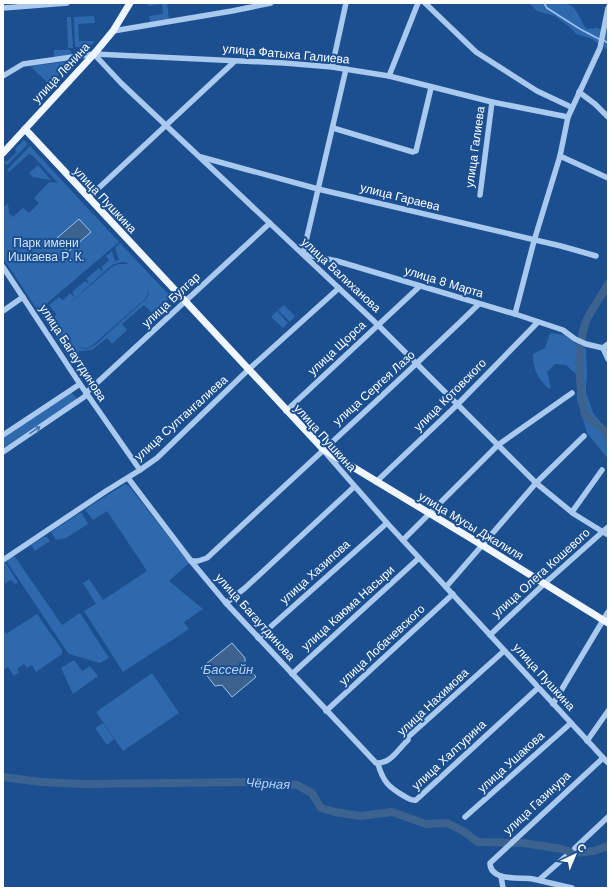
<svg xmlns="http://www.w3.org/2000/svg" width="611" height="891" font-family="'DM Sans',sans-serif">
<rect width="100%" height="100%" fill="#1b4f8f"/>
<g fill="#2e69ad" fill-rule="evenodd">
<path d="M148 3H167L169 20 150 22 149 16 163 14 162 4 148 6Z"/>
<path d="M529 3C540 3 567 0 574 8 580 15 581 23 587 29L597 28 608 32V50L592 39 576 34 571 28 555 16 537 11Z"/>
<path d="M94 16 95 23 78 24 79 41H95L90 47H75L74 17Z"/>
<path d="M67 17H71L73 48H68Z"/>
<path d="M54 50H70L72 54 71 56 55 58 54 56Z"/>
<path d="M71 61 50 85 30 66Z"/>
<path d="M24 140 28 144 7 165 3 161H7L17 152 15 149Z"/>
<path d="M30 146 119 242 38 311 3 258V208L8 203 9 213 13 217 23 208 29 213 39 203 34 198 49 182 58 183 32 155 29 154 9 172 7 170Z"/>
<path d="M38 165 51 180 33 177 29 173Z"/>
<path d="M120 243 171 297 152 313 144 305 122 324 127 330 112 344 107 338 92 350 79 351 77 360 73 364 40 313 44 310 55 317 56 314 49 305 59 297 63 300 70 293 73 296 74 295 72 292 85 281 87 283 89 282 86 279 99 268 102 271 103 270 101 267 109 260 106 256 112 251 115 261 119 260 115 248ZM123 262 129 264H118L113 266 63 309 112 265 118 263ZM149 289V294L146 299 94 346 87 349 76 347 88 348 93 345 145 299 148 294Z"/>
<path d="M284 305 295 316 290 322 278 310Z"/>
<path d="M277 311 288 323 283 328 271 317Z"/>
<path d="M550 333 565 335 573 342 584 347 586 350 587 374 586 386V393L593 413 608 431V459L587 433 577 399V375L566 365 555 364 547 372C549 377 549 382 551 387L549 389C538 379 533 370 533 354L545 348Z"/>
<path d="M79 363 86 371 80 375 75 367Z"/>
<path d="M71 392 76 397V400L3 448V438Z"/>
<path d="M125 484 129 486 189 563 169 581 203 609 184 622 189 629 123 672 84 611 96 604 83 583 89 579 103 600 147 571 107 511 93 520 85 510 87 508Z"/>
<path d="M80 513H82L88 524 66 538 56 540 51 532Z"/>
<path d="M44 537H47L50 541 35 551 31 545Z"/>
<path d="M13 556 15 557 62 625 80 613 109 658 100 663 72 655 68 653 7 562 8 559Z"/>
<path d="M3 563H6L18 583 14 584 13 581 10 580 5 584V580L3 577Z"/>
<path d="M37 614 62 650V654L36 672 32 665 27 668 24 664 17 669 19 672 14 676 8 667 3 670V630L6 634Z"/>
<path d="M74 660 82 671 90 666 98 676 73 694 61 668Z"/>
<path d="M152 673 179 713 123 751 96 712Z"/>
<path d="M103 723 114 739 107 745 95 728Z"/>
</g>
<g fill="#3c6290" stroke="#9cc4f0">
<path d="M79 219 91 232 68 252 57 238Z"/>
<path d="M232 643 245 658V663L256 677 232 697 222 685 215 686 201 668Z"/>
</g>
<g fill="none" stroke-linecap="round" stroke-linejoin="round">
<g stroke="#9cc4f0" stroke-width="1.5">
<path d="M544 3 547 8 580 29 599 39"/>
<path d="M603 40 608 43"/>
</g>
<g stroke="#3c6290" stroke-width="8">
<path d="M608 284C602 296 589 312 585 324 576 354 579 385 585 415L605 431 608 436"/>
<path d="M3 777 41 782 83 784 261 782 297 785 312 793 321 808 335 812 360 816 392 812 426 824 447 823 463 831 478 842 524 843 561 849 576 853 594 851 608 846"/>
</g>
<g stroke="#a9c9ee" stroke-width="5.5">
<path d="M425 3 476 52 537 91 571 107"/>
<path d="M3 8 67 3"/>
<path d="M113 31 232 11 271 3"/>
<path d="M94 54 121 83 378 325 536 483 574 514 608 535"/>
<path d="M332 67 346 3"/>
<path d="M346 69 303 254 337 261 515 314 563 330 575 339 586 344 603 348"/>
<path d="M3 76 23 64 94 54 284 63 332 67 389 76 492 102 568 117"/>
<path d="M389 76 418 3"/>
<path d="M579 92 595 104 608 117"/>
<path d="M333 128 413 152 416 151 431 88"/>
<path d="M560 156 608 178"/>
<path d="M201 157 318 189 561 246 596 256"/>
<path d="M480 195 492 102"/>
<path d="M88 198 235 61"/>
<path d="M3 267 80 384 140 470"/>
<path d="M3 311 23 297"/>
<path d="M515 314 534 241 560 156 568 117 600 48 608 8"/>
<path d="M603 348 608 359"/>
<path d="M603 348 608 344"/>
<path d="M86 393 270 223"/>
<path d="M286 411 420 286"/>
<path d="M3 435 80 384"/>
<path d="M324 451 387 523 608 763"/>
<path d="M3 452 87 395"/>
<path d="M128 478 191 561 226 603 376 763C391 764 398 749 408 740V737L504 651"/>
<path d="M376 482 457 405 538 322"/>
<path d="M572 512 602 470"/>
<path d="M403 540 498 445 572 393"/>
<path d="M3 560 106 491 140 470 157 458 248 370 339 288"/>
<path d="M191 561H198L207 558C298 473 390 390 479 304"/>
<path d="M446 587 536 483 584 436"/>
<path d="M226 603 245 588 354 487"/>
<path d="M490 635 544 584 608 527"/>
<path d="M258 638 387 523"/>
<path d="M292 674 419 558"/>
<path d="M553 704 608 612"/>
<path d="M326 711 453 594"/>
<path d="M587 741 608 711"/>
<path d="M378 764C383 781 388 787 404 796 408 798 411 801 416 800L538 688"/>
<path d="M465 817 571 723"/>
<path d="M575 848 608 817"/>
<path d="M501 876 503 888"/>
<path d="M539 880 565 857"/>
<path d="M572 888C559 885 546 882 533 879 522 877 490 882 490 863L603 758"/>
</g>
<g stroke="#f0f6ff" stroke-width="7">
<path d="M25 129 323 449 482 545 608 623"/>
<path d="M3 153 94 54 113 31 130 3"/>
</g>
</g>
<defs><path id="oneway-shaft" d="M-6 0H5M1.5-3L5.5 0L1.5 3" fill="none" stroke-width="1.6" stroke-linecap="round" stroke-linejoin="round"/></defs>
<use stroke="#4674ac" href="#oneway-shaft" transform="translate(35 430) rotate(-34)"/>
<g text-anchor="middle" stroke-width="4" stroke-linejoin="round" paint-order="stroke">
<g font-size="12" fill="#fff" stroke="#1b4f8f">
<text transform="translate(286 54) rotate(5)" y="4">улица Фатыха Галиева</text>
<text transform="translate(61 73) rotate(-47)" y="4">улица Ленина</text>
<text transform="translate(475 147) rotate(-82)" y="4">улица Галиева</text>
<text transform="translate(400 197) rotate(14)" y="4">улица Гараева</text>
<text transform="translate(105 200) rotate(47)" y="4">улица Пушкина</text>
<text transform="translate(341 275) rotate(43)" y="4">улица Валиханова</text>
<text transform="translate(444 282) rotate(17)" y="4">улица 8 Марта</text>
<text transform="translate(171 300) rotate(-43)" y="4">улица Булгар</text>
<text transform="translate(337 348) rotate(-43)" y="4">улица Щорса</text>
<text transform="translate(73 353) rotate(57)" y="4">улица Багаутдинова</text>
<text transform="translate(374 388) rotate(-42)" y="4">улица Сергея Лазо</text>
<text transform="translate(450 395) rotate(-45)" y="4">улица Котовского</text>
<text transform="translate(181 418) rotate(-42)" y="4">улица Султангалиева</text>
<text transform="translate(325 438) rotate(48)" y="4">улица Пушкина</text>
<text transform="translate(471 526) rotate(31)" y="4">улица Мусы Джалиля</text>
<text transform="translate(315 572) rotate(-42)" y="4">улица Хазипова</text>
<text transform="translate(541 573) rotate(-42)" y="4">улица Олега Кошевого</text>
<text transform="translate(348 608) rotate(-42)" y="4">улица Каюма Насыри</text>
<text transform="translate(255 617) rotate(48)" y="4">улица Багаутдинова</text>
<text transform="translate(382 645) rotate(-43)" y="4">улица Лобачевского</text>
<text transform="translate(544 677) rotate(48)" y="4">улица Пушкина</text>
<text transform="translate(433 702) rotate(-43)" y="4">улица Нахимова</text>
<text transform="translate(449 755) rotate(-43)" y="4">улица Халтурина</text>
<text transform="translate(511 762) rotate(-42)" y="4">улица Ушакова</text>
<text transform="translate(537 803) rotate(-43)" y="4">улица Газинура</text>
</g>
<g font-size="12" fill="#cfe3fa" stroke="#1b4f8f">
<text x="46" y="247">Парк имени<tspan x="46" dy="14">Ишкаева Р. К.</tspan></text>
</g>
<g font-size="13" font-style="italic" fill="#b5d3f5" stroke="#1b4f8f">
<text x="228" y="674">Бассейн</text>
<text transform="translate(268 783) rotate(3)" y="5">Чёрная</text>
</g>
</g>
<rect width="611" height="891" fill="none" stroke="#ffffff" stroke-width="8"/>
<g transform="translate(575 855) rotate(44)" stroke="#1b4f8f" stroke-width="3" paint-order="stroke">
<path d="M0-3L7 15L0 10L-7 15Z" fill="#ffffff"/>
<text y="-6" font-size="11" font-weight="bold" text-anchor="middle" fill="#ffffff">С</text>
</g>
</svg>
